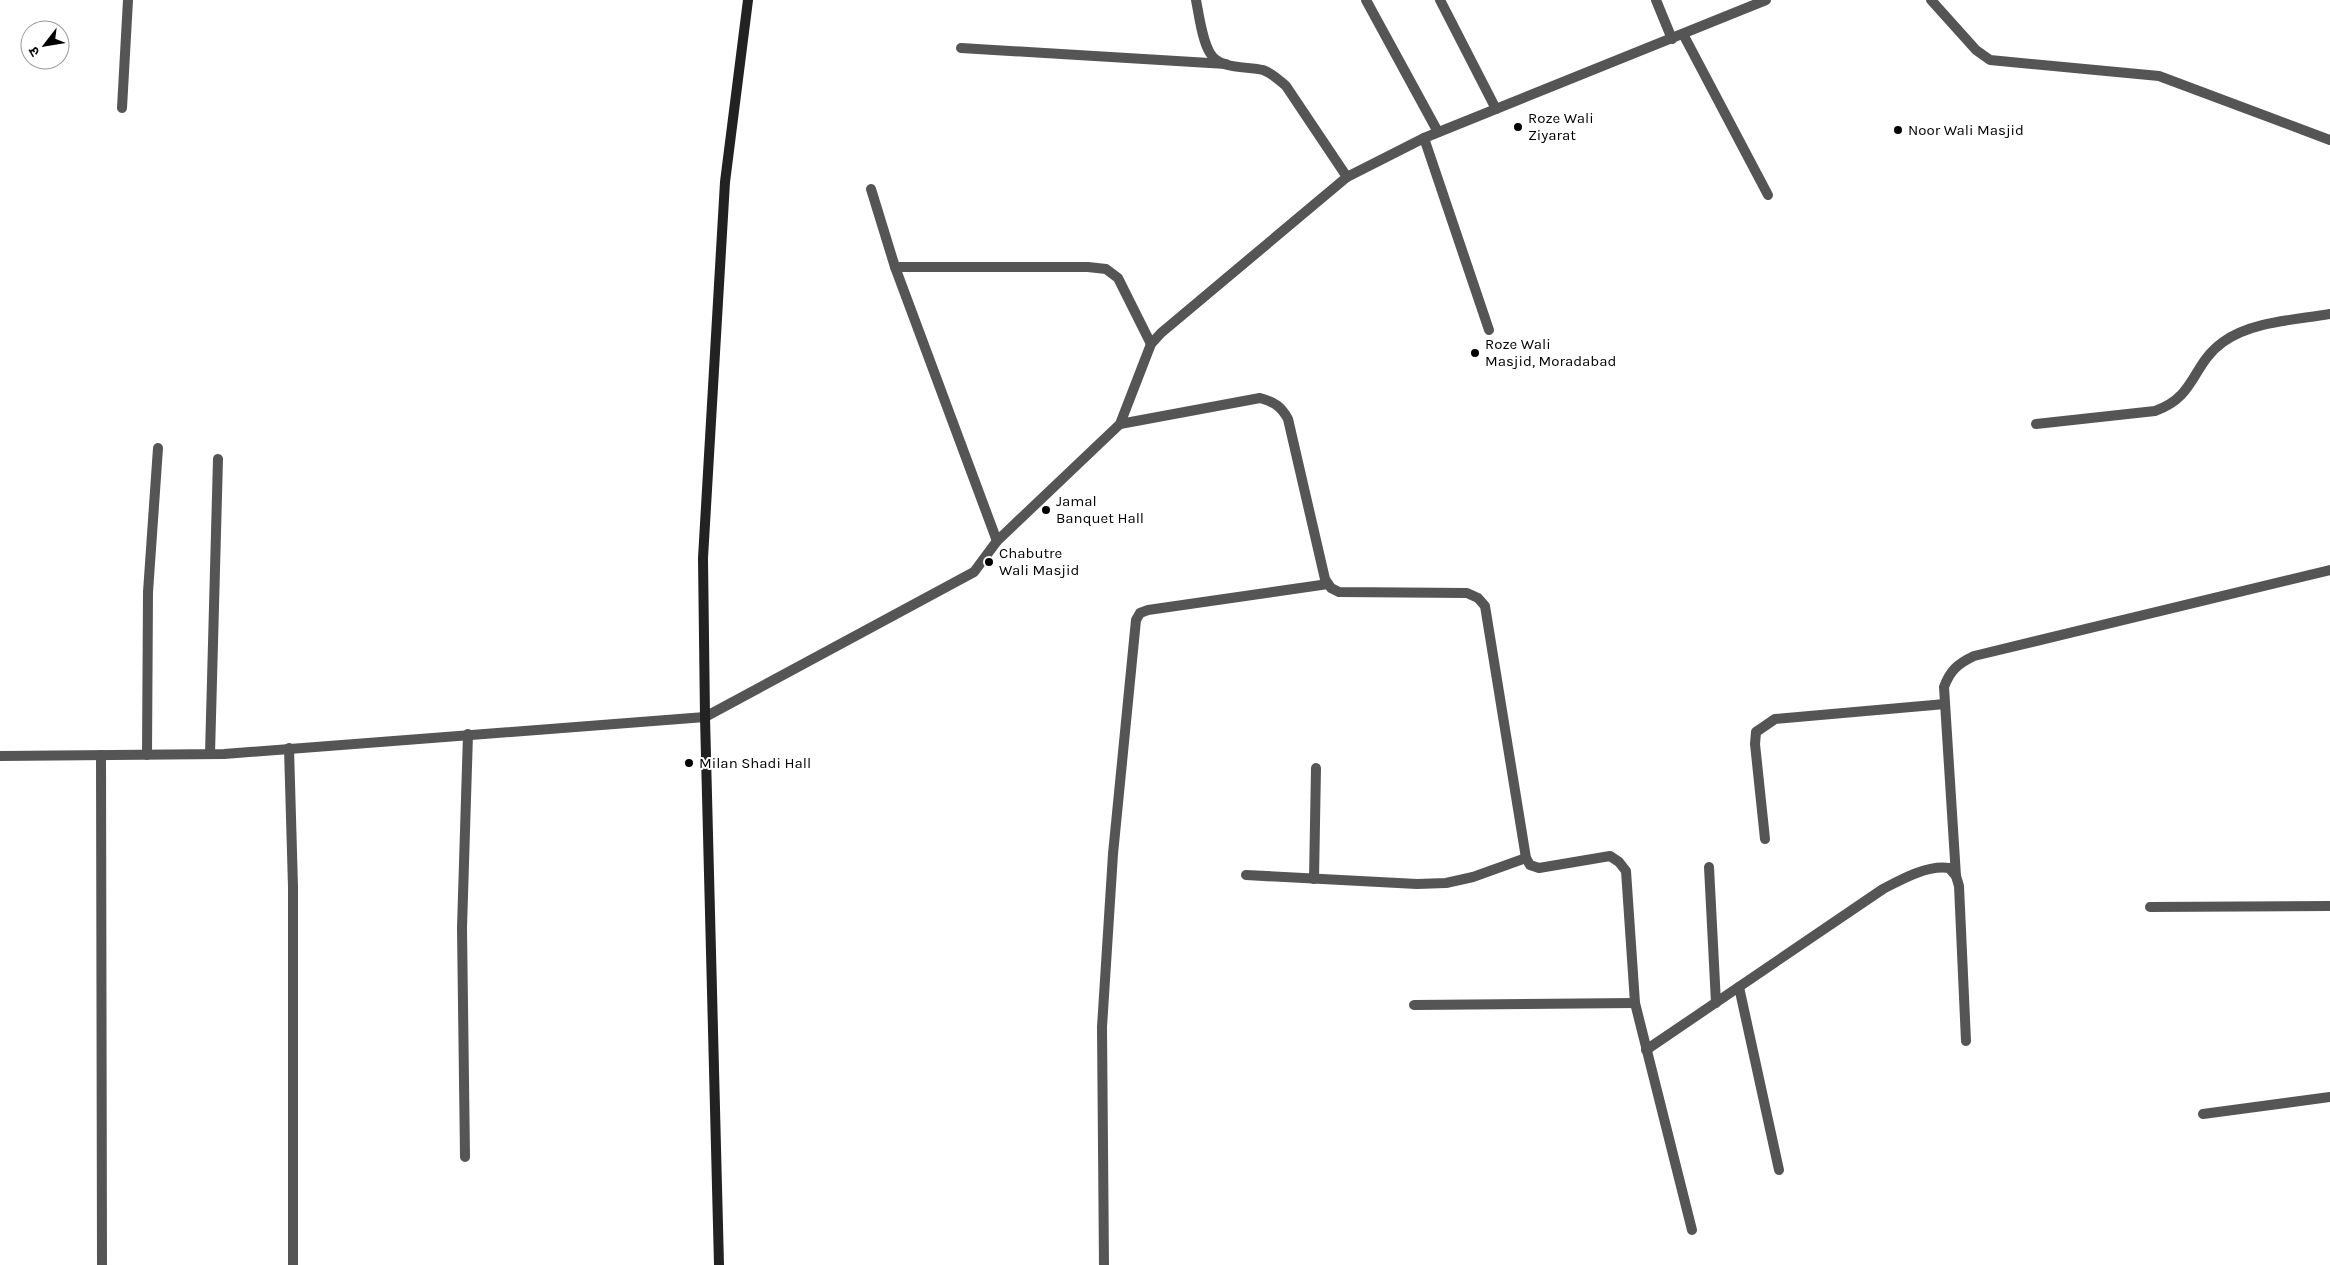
<svg xmlns="http://www.w3.org/2000/svg" width="2330" height="1265" font-family="Karla,'Noto Sans Devanagari',sans-serif">
<rect width="100%" height="100%" fill="#fff"/>
<g fill="none" stroke-linecap="round" stroke-linejoin="round">
<g stroke="#555" stroke-width="10">
<path d="M1196 0C1199 15 1202 40 1210 53 1220 70 1246 66 1263 70 1272 73 1279 80 1286 86L1347 177"/>
<path d="M1366 0 1438 132"/>
<path d="M1440 0 1496 109"/>
<path d="M1656 0 1672 39"/>
<path d="M1931 0 1976 50 1990 60 2159 76 2330 140"/>
<path d="M1683 34 1768 195"/>
<path d="M961 48 1226 64"/>
<path d="M122 108 128 0"/>
<path d="M1424 138 1489 330"/>
<path d="M871 189 895 267 997 541"/>
<path d="M895 267H1088L1106 269 1118 278 1151 344"/>
<path d="M1120 424 1260 398C1274 402 1281 406 1288 419L1325 579 1331 588 1339 592 1467 593 1478 598 1485 606 1526 858 1530 865 1539 868 1610 856 1619 862 1626 871 1635 1003 1692 1230"/>
<path d="M2036 424 2155 411C2197 396 2191 365 2223 342 2252 321 2296 320 2330 314"/>
<path d="M289 748 293 887V1265"/>
<path d="M210 754 218 459"/>
<path d="M101 755 102 1265"/>
<path d="M147 755 148 592 158 448"/>
<path d="M0 756 224 754 705 717 974 572 997 541 1120 424 1151 344 1161 333 1347 177 1424 138 1766 0"/>
<path d="M1765 839 1755 744 1756 732 1775 719 1945 704"/>
<path d="M1709 867 1716 1003"/>
<path d="M1246 875 1417 884 1446 883 1473 877 1526 858"/>
<path d="M1956 876 1944 687C1950 671 1957 664 1974 656L2330 570"/>
<path d="M1314 879 1316 768"/>
<path d="M2150 907 2330 906"/>
<path d="M1739 987 1779 1170"/>
<path d="M1414 1005 1635 1003"/>
<path d="M1646 1050 1883 889C1902 879 1927 865 1949 868L1956 876 1959 886 1966 1041"/>
<path d="M2203 1114 2330 1097"/>
<path d="M465 1157 462 928 468 734"/>
<path d="M1104 1265 1102 1027 1113 854 1136 620 1140 613 1148 610 1328 584"/>
</g>
<path stroke="#222" stroke-width="10" d="M719 1265 705 717 703 558 725 182 748 0"/>
</g>
<g fill="#000" stroke="#fff" stroke-width="2">
<circle cx="1518" cy="127" r="5"/>
<circle cx="1898" cy="130" r="5"/>
<circle cx="1475" cy="353" r="5"/>
<circle cx="1046" cy="510" r="5"/>
<circle cx="989" cy="562" r="5"/>
<circle cx="689" cy="763" r="5"/>
</g>
<g text-anchor="middle" stroke-width="4" stroke-linejoin="round" paint-order="stroke">
<g font-size="15" fill="#000" stroke="#fff" text-anchor="start">
<text x="1528" y="123">Roze Wali<tspan x="1528" dy="17">Ziyarat</tspan></text>
<text x="1908" y="135">Noor Wali Masjid</text>
<text x="1485" y="349">Roze Wali<tspan x="1485" dy="17">Masjid, Moradabad</tspan></text>
<text x="1056" y="506">Jamal<tspan x="1056" dy="17">Banquet Hall</tspan></text>
<text x="999" y="558">Chabutre<tspan x="999" dy="17">Wali Masjid</tspan></text>
<text x="699" y="768">Milan Shadi Hall</text>
</g>
</g>
<g transform="translate(45 45) rotate(239)"><circle r="24" fill="#ffffff" stroke="#999999"/>
<path d="M0-4L9 19L0 12L-9 19Z" fill="#000000"/>
<text y="-8" font-size="14" font-weight="bold" text-anchor="middle" fill="#000000">उ</text>
</g>
</svg>
